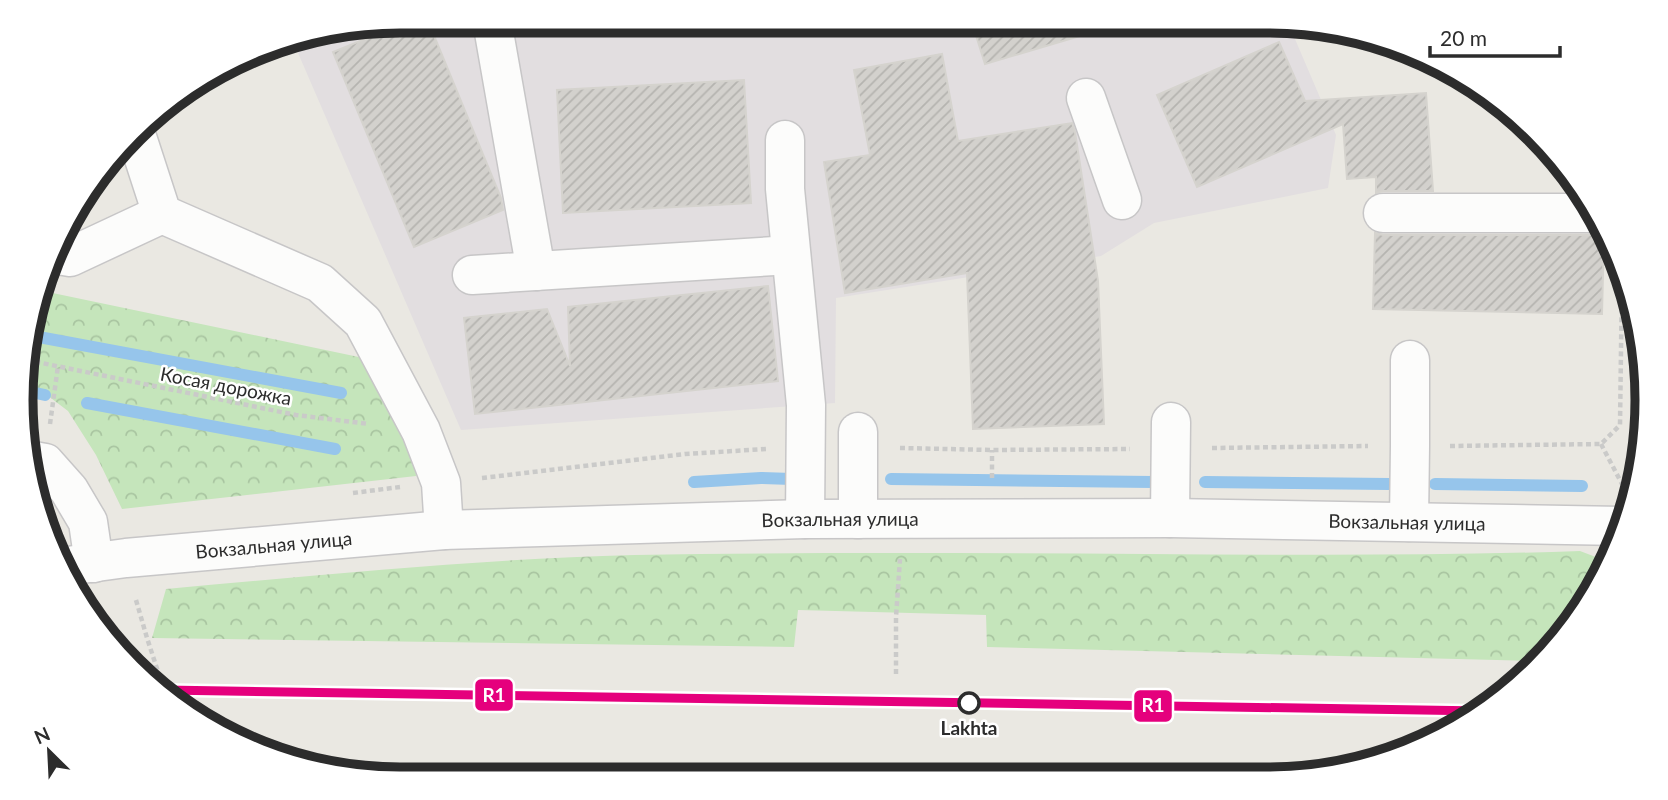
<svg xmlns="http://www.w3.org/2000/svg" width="1668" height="800" font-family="Lato,sans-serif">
<defs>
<pattern id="forest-crowns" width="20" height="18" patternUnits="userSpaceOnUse" patternTransform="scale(1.75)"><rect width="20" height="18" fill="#c5e5bb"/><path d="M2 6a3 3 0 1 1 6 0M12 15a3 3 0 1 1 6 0" fill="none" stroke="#a9c5a1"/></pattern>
<pattern id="building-hatch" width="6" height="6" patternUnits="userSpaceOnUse" patternTransform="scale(1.75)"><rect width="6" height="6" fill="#d3d1cd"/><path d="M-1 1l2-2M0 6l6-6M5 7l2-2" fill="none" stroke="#b5b4b0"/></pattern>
</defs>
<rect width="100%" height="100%" fill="#eae8e2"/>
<path fill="#e2dee0" d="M400 21H839L868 26H930L935 21H1268L1289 25 1336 135 1328 188 1154 223 1101 256 836 298 835 403 461 430 292 39Z"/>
<g fill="url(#forest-crowns)">
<path d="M43 291 373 360 414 447 416 476 122 509 96 455 68 411 35 386 26 384 28 326Z"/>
<path d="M1580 551 1609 562 1568 631 1539 661 987 647 986 615 798 610 794 647 152 638 166 589C322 575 478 559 634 555 805 552 975 553 1146 554 1291 555 1435 556 1580 551Z"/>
</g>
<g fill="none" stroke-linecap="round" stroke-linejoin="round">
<g stroke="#96c5eb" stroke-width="12">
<path d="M28 335 341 393"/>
<path d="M26 391 45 395"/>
<path d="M87 403 335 449"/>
<path d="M1636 456V455"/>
<path d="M891 479 1153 482"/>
<path d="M694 482 761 478 792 479"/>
<path d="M1205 482 1389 484"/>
<path d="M1435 484 1582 486"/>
</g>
</g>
<g fill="url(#building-hatch)" stroke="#d5d3ce" stroke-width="2">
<path d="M409 21H428L501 198 503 210 414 247 333 52Z"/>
<path d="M1000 21H1099L1100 30 985 64 974 29Z"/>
<path d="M1279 42 1305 101 1426 93 1433 191H1383L1376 193V177L1347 179 1343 124 1197 187 1157 95Z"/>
<path d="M942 54 958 141 1072 123 1075 132 1098 281 1104 424 973 429 967 273 845 293 824 162 870 155 854 70Z"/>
<path d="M744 80 751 203 563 213 557 90Z"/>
<path d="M1602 231 1604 234 1602 314 1373 309 1375 233 1383 235H1590Z"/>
<path d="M768 286 778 381 475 414 464 318 547 309 570 366 568 307Z"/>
</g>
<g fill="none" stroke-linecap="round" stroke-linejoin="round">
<defs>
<g id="minor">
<path d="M492 21 536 271"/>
<path d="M1086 98 1122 200"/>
<path d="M136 134 162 214 320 283 363 322 421 431 441 483 444 530"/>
<path d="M785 140V189L806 405 805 519"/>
<path d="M1383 213H1590"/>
<path d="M58 255 70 257 162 214"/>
<path d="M472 275 791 255"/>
<path d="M858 432V519"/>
<path d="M28 460 45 463 69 490 88 522 94 563"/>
<path d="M1170 518 1171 422"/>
<path d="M1409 522 1410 446V360"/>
<path id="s1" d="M60 567 126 558 444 530 805 519 1170 518 1622 526"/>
</g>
</defs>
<use href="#minor" stroke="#c7c6c7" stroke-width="41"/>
<g stroke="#cacac9" stroke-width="4.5" stroke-dasharray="5 3.5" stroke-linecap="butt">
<path d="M27 360 296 415 369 424"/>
<path d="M50 424 58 366"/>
<path d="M1601 444 1622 484"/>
<path d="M1450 446 1601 444 1620 425 1622 275"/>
<path d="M900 448 992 450 1130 449"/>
<path d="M1212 448 1368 446"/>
<path d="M482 478 685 454 766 449"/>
<path d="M992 478V450"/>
<path d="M353 493 400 487"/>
<path d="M136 600 147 638 164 690"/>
<path d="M896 674V617L900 559"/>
<path d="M887 766V777"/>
</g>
<use href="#minor" stroke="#fcfcfb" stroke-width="38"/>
<defs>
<path id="rail-1" d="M165 690 1482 711"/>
</defs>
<use href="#rail-1" stroke="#fff" stroke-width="14"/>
<use href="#rail-1" stroke="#e5007d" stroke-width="9"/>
</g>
<circle fill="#fff" stroke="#2c2c2c" stroke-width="3.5" cx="969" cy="703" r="10"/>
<g text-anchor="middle" stroke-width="5" stroke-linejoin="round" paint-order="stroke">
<g font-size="19" fill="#2c2c2c" stroke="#fff">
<text transform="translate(226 386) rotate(11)" y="7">Косая дорожка</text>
<text dy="7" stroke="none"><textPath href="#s1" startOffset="782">Вокзальная улица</textPath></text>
<text dy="7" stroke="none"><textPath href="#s1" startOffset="1349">Вокзальная улица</textPath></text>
<text dy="7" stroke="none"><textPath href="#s1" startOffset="215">Вокзальная улица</textPath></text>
</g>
<g font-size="19" font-weight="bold" fill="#2c2c2c" stroke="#fff">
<text x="969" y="735">Lakhta</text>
</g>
</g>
<path d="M0 0H1668V800H0ZM400 33H1268A367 367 0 0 1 1635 400V400A367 367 0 0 1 1268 767H400A367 367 0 0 1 33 400V400A367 367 0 0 1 400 33Z" fill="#fff" fill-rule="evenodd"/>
<path fill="none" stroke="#2c2c2c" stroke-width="9" d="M400 33H1268A367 367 0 0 1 1635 400V400A367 367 0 0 1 1268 767H400A367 367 0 0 1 33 400V400A367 367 0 0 1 400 33Z"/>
<g stroke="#fff" stroke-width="2.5">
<rect x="474" y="678" width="40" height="34" rx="7" fill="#e5007d"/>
<rect x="1133" y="689" width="40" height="34" rx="7" fill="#e5007d"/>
</g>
<g font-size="19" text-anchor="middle" font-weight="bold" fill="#fff">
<text x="494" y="702">R1</text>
<text x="1153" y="712">R1</text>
</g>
<g transform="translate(49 751) rotate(336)" stroke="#ffffff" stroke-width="5" paint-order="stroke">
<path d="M0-5L12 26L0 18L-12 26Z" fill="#2c2c2c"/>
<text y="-10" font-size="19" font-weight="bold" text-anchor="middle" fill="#2c2c2c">N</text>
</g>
<path d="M1430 46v10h130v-10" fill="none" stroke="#2c2c2c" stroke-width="3.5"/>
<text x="1440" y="46" font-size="21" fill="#2c2c2c" stroke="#ffffff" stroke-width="5" paint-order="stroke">20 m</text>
</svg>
